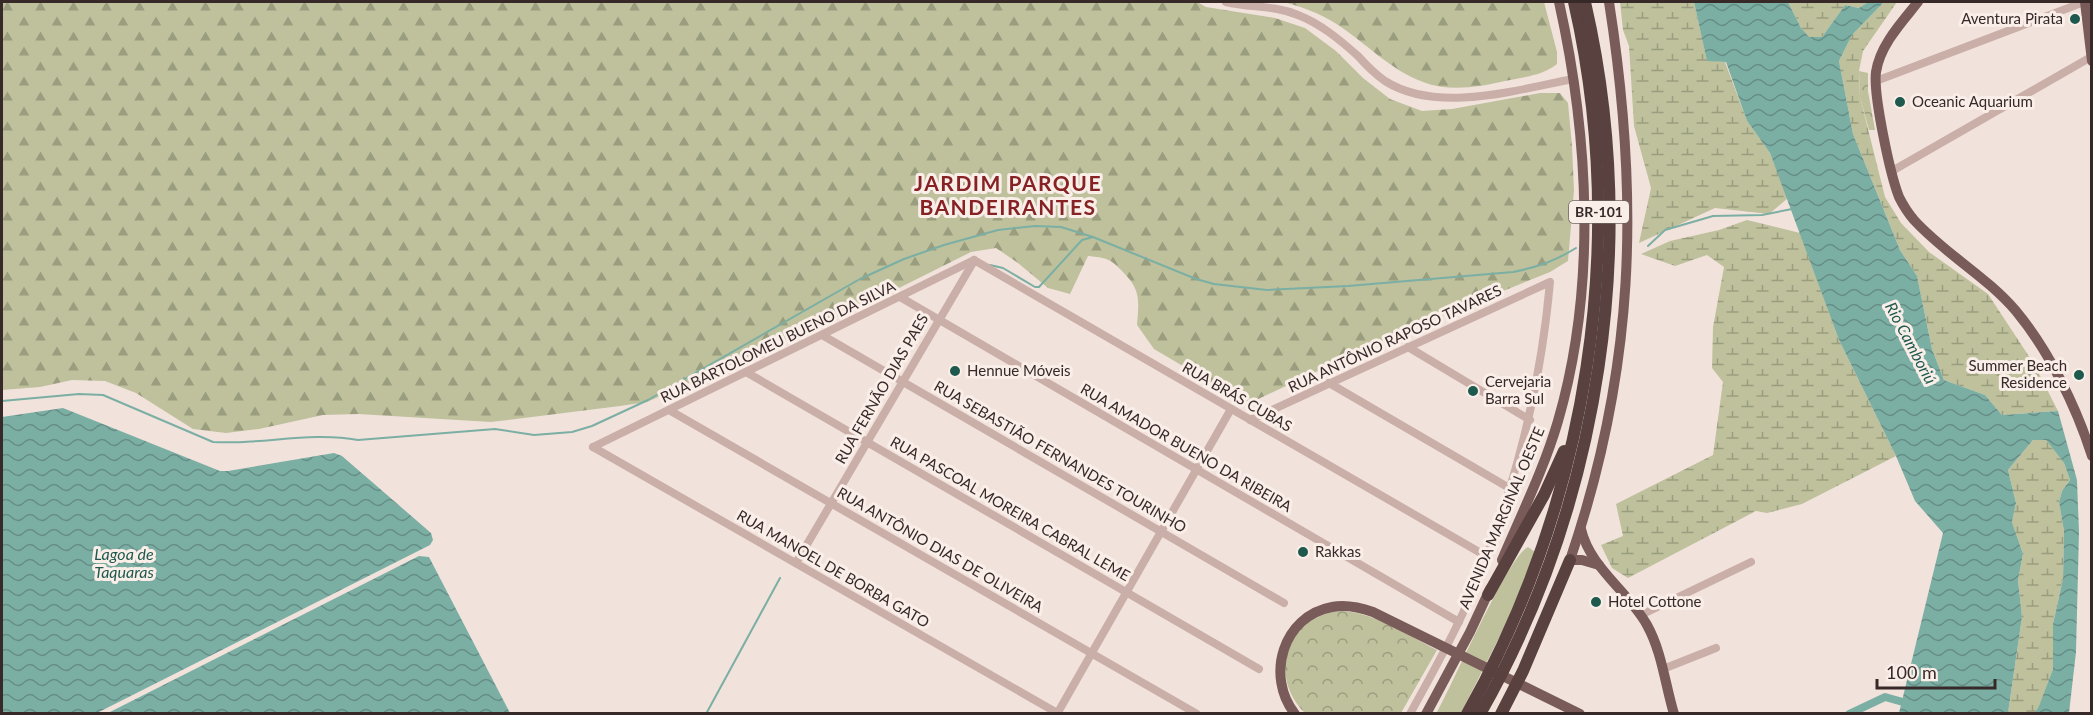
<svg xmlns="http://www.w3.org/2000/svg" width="2093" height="715" font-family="Lato,sans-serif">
<defs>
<pattern id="forest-firs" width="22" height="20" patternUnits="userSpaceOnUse" patternTransform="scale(1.5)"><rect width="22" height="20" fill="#bec19c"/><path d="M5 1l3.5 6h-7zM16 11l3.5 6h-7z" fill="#9b9d7f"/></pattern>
<pattern id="wetland-marsh" width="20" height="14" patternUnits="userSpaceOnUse" patternTransform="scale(1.5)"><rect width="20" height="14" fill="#bec19c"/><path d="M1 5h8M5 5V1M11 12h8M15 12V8" fill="none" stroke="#9b9d7f"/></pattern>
<pattern id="park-crowns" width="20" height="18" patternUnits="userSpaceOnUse" patternTransform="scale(1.5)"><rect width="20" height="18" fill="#bec19c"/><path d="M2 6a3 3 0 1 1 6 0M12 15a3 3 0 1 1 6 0" fill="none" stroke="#9b9d7f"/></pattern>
<pattern id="water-waves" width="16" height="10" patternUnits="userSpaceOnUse" patternTransform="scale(1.5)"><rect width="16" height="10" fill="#7bafa4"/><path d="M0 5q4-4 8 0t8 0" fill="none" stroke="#668e86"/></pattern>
</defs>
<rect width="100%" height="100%" fill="#f2e2dc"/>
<path fill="#bec19c" d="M1528 547 1535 552 1519 598 1461 713 1436 714C1452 686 1508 556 1528 547Z"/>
<g fill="url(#forest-firs)">
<path d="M2 2H1197L1206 7 1275 18 1305 28 1336 51 1363 78 1390 99 1422 111 1452 109 1540 93H1560L1568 103 1572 146 1574 190 1568 261 1550 272 1395 335 1254 401 1248 402 1232 395 1154 349 1137 325C1139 299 1141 290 1122 271 1110 258 1106 258 1088 256L1070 294 1048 288 1018 263 996 248 971 252 877 299 647 402 620 406 491 422 358 414 323 415 259 429 226 433 193 429 136 393 105 381 72 380 40 387 2 390Z"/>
<path d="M1284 2H1544L1557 52V64C1542 76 1523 77 1505 81 1479 87 1449 92 1423 82 1390 70 1365 42 1335 23 1319 13 1302 7 1284 2Z"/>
</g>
<g fill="url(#wetland-marsh)">
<path d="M1620 2H1694L1707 60 1725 62 1747 121 1770 153 1788 198 1769 214 1715 208 1639 243 1651 188 1634 126 1629 46 1623 30Z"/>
<path d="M1788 2H1868L1859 8 1845 5 1822 37 1809 38 1801 28Z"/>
<path d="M1884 2H1897L1863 51 1859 71 1860 97 1885 197 1901 223 1929 252 1988 294 2034 364 2058 411 2002 415 1985 395 1944 380 1932 349 1917 276 1900 250 1853 134 1839 61 1852 35Z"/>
<path d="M1747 220 1800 233 1839 340 1896 456 1802 504 1767 513 1756 511 1628 578 1612 568 1601 545 1623 536 1616 504 1713 455 1723 382 1712 368 1713 327 1724 267 1707 255 1675 266 1641 254 1670 241 1719 230Z"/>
<path d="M2033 440H2046L2064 463 2070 480 2062 491 2059 502 2064 531 2063 579 2053 624V669L2039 707 2035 713H2008L2022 617 2018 580 2023 554 2012 522 2016 503 2008 470Z"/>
</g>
<g fill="url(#park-crowns)">
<path d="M1859 71 1868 73V91L1875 130H1869L1860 97Z"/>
<path d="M1336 611C1372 610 1405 634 1437 650L1401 713 1306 714C1268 678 1285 621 1336 611Z"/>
</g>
<g fill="url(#water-waves)">
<path d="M1694 2H1788L1801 28 1809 37H1822L1845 5 1859 8 1868 2H1884L1852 35 1839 61 1853 134 1900 250 1917 276 1932 349 1944 380 1985 395 2002 415 2058 411 2077 480 2079 532 2076 652 2069 713H2035L2039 706 2053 669V624L2063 579 2064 531 2059 502 2062 491 2070 480 2064 463 2046 440H2033L2008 470 2016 503 2012 522 2023 554 2018 580 2022 617 2008 713H1899L1943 533 1915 501 1896 456 1839 340 1770 153 1747 121 1726 62 1707 61Z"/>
<path d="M63 408 220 471H228L334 453 342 456 431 533 433 540 430 545 97 713H2V417Z"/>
<path d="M419 556 429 557 510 713H108Z"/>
</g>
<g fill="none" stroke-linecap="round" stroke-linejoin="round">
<g stroke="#7bafa4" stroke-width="2">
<path d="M1648 246 1665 230 1713 216 1762 215 1792 209"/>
<path d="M990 265 1003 268 1035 287H1039L1082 240 1093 237"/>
<path d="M2 401 79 394 103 395 213 442C261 445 311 431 358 440L495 429 534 435 572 432 592 426 648 400 860 279 904 259 944 245 998 230 1035 226 1061 227 1093 237 1196 279 1214 284 1267 290 1348 286 1513 272C1538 267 1555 261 1576 248"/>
<path d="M706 714 780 578"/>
</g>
<path stroke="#7bafa4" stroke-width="8" d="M1849 714 1885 697 1910 704"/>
<g stroke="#caafa8" stroke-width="8">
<path d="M1226 2C1250 8 1275 5 1298 15 1321 24 1340 40 1358 56 1366 65 1375 74 1385 81 1437 114 1516 90 1573 79"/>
<path d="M1876 81 2084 2"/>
<path d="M1892 171 2091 57"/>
<path d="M974 260 1486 556"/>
<path d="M900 297 1459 622"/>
<path d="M822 335 1284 603"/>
<path d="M1408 347 1530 420"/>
<path d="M746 372 1259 669"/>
<path d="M1329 383 1511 489"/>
<path d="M669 410 1197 714"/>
<path d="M1250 420 1550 282C1540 394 1512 501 1467 604 1451 641 1430 677 1410 714"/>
<path d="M593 447 1059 714"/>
<path d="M593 447 974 260"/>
<path d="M796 563 974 261"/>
<path d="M1641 615 1751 562"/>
<path d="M1663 669 1716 648"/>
<path d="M1057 714 1231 409"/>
</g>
<g stroke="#795c59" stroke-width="10">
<path d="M1918 2C1902 22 1880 45 1876 72 1873 94 1890 174 1899 197 1903 205 1908 213 1914 220 1945 254 1986 276 2016 311 2049 351 2076 406 2092 456"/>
<path d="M2085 2 2092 61"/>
<path d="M1581 529C1590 568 1628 591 1647 625 1662 652 1665 684 1674 714"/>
<path d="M1502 560C1521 515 1544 469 1558 421 1597 287 1589 137 1559 2"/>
<path d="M1599 565 1582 560H1570C1635 369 1640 200 1609 2"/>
<path d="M1295 714C1265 676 1283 616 1332 607 1346 604 1359 607 1373 612L1580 714"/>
<path d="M1426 714 1470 632 1490 589"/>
</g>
<g stroke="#58413f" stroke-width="12">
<path d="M1488 595 1544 495 1564 451"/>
<path d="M1467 714C1588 498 1629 243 1574 2"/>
<path d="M1480 714C1601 501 1640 240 1585 2"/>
<path d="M1501 714 1523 671 1570 560"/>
</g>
</g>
<g fill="#1e594e" stroke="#faeee9" stroke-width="2">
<circle cx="2075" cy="19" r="6"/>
<circle cx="1900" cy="102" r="6"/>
<circle cx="955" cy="371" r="6"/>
<circle cx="2079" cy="375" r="6"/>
<circle cx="1473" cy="391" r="6"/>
<circle cx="1303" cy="552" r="6"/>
<circle cx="1596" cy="602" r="6"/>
</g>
<g text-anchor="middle" stroke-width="6" stroke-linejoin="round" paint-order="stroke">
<rect fill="#faeee9" stroke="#726462" stroke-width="1.5" x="1569" y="201" width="60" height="22" rx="4.5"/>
<g font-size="14" font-weight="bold" fill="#372928">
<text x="1599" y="217">BR-101</text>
</g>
<g font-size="15" fill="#372928" stroke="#faeee9" text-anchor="start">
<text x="2063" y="24" text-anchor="end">Aventura Pirata</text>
<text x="1912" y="107">Oceanic Aquarium</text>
<text x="2067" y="371" text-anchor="end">Summer Beach<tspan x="2067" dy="17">Residence</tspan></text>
<text x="967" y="376">Hennue Móveis</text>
<text x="1485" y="387">Cervejaria<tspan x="1485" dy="17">Barra Sul</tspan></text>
<text x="1315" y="557">Rakkas</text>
<text x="1608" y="607">Hotel Cottone</text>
</g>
<g font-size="15" fill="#372928" stroke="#faeee9">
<text transform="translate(1395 339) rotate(-25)" y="5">RUA ANTÔNIO RAPOSO TAVARES</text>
<text transform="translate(778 342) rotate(-26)" y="5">RUA BARTOLOMEU BUENO DA SILVA</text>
<text transform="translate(882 389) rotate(-60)" y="5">RUA FERNÃO DIAS PAES</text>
<text transform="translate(1237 397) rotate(30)" y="5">RUA BRÁS CUBAS</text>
<text transform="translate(1186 448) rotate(30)" y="5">RUA AMADOR BUENO DA RIBEIRA</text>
<text transform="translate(1060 457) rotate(30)" y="5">RUA SEBASTIÃO FERNANDES TOURINHO</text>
<text transform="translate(1010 509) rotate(30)" y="5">RUA PASCOAL MOREIRA CABRAL LEME</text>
<text transform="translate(1502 518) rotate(-67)" y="5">AVENIDA MARGINAL OESTE</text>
<text transform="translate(940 550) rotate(30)" y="5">RUA ANTÔNIO DIAS DE OLIVEIRA</text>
<text transform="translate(833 569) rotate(30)" y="5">RUA MANOEL DE BORBA GATO</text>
</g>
<g font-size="16" font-style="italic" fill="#1e594e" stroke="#faeee9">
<text transform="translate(1911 343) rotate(62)" y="6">Rio Camboriú</text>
<text x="124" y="560">Lagoa de<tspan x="124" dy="18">Taquaras</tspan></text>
</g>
<g font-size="21" font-weight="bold" letter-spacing="1.5" fill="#862223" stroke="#faeee9">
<text x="1008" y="191">JARDIM PARQUE<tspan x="1008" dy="24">BANDEIRANTES</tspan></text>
</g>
</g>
<rect width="2093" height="715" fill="none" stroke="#372928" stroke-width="6"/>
<path d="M1877 679v9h118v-9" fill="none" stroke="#372928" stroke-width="3"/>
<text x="1886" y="679" font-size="18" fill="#372928" stroke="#faeee9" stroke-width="4.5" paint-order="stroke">100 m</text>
</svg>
